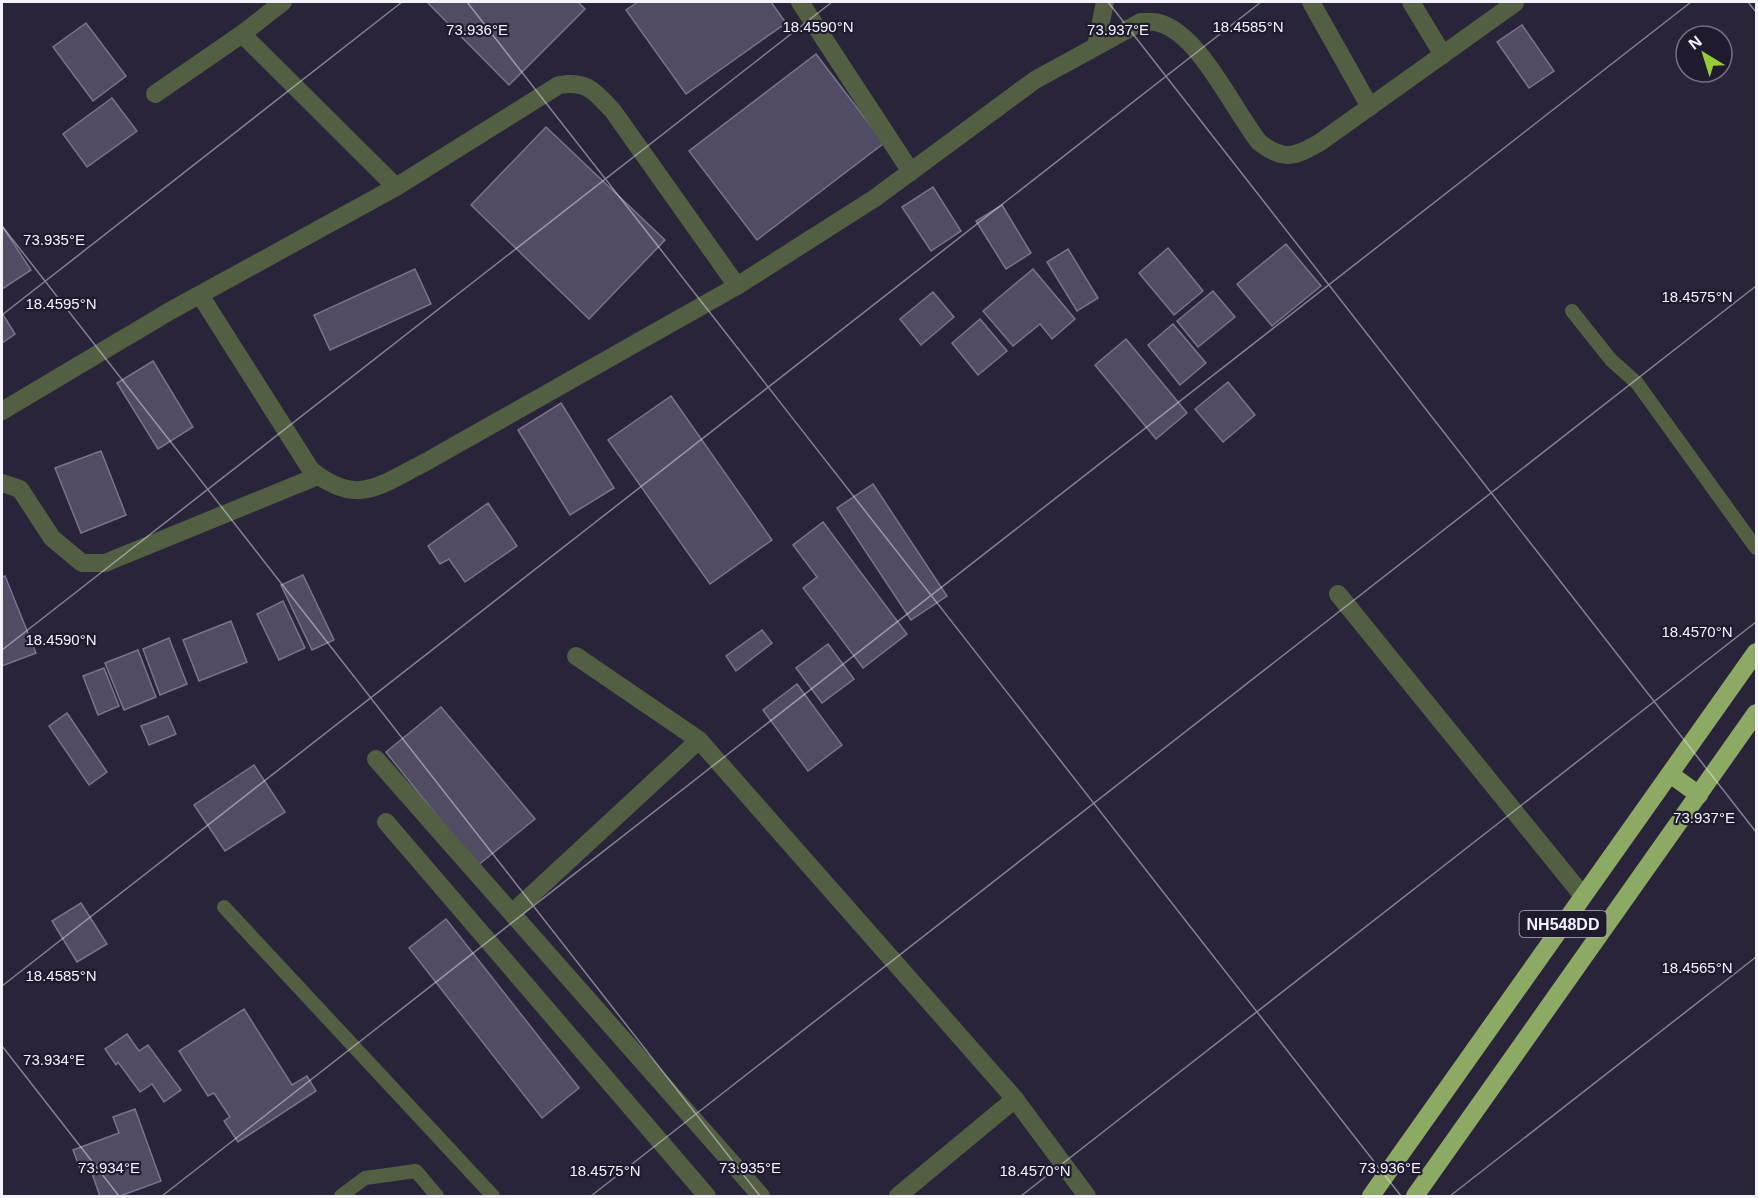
<svg xmlns="http://www.w3.org/2000/svg" width="1758" height="1198" font-family="Helvetica,sans-serif">
<rect width="100%" height="100%" fill="#292439"/>
<g fill="#514c63" stroke="#79748d" stroke-width="1.5">
<path d="M427 2H578L585 9 509 85Z"/>
<path d="M638 2H771L786 23 686 94 626 10Z"/>
<path d="M86 23 126 76 93 101 53 47Z"/>
<path d="M1522 25 1554 71 1529 88 1497 42Z"/>
<path d="M816 54 884 143 757 240 689 151Z"/>
<path d="M112 98 137 131 87 167 63 134Z"/>
<path d="M546 127 665 240 589 319 471 205Z"/>
<path d="M933 187 961 231 931 251 902 207Z"/>
<path d="M1002 205 1031 253 1006 269 976 221Z"/>
<path d="M2 226 31 270 2 289Z"/>
<path d="M1286 244 1321 286 1272 326 1237 284Z"/>
<path d="M1168 248 1203 291 1174 315 1139 273Z"/>
<path d="M1068 249 1098 298 1077 311 1047 262Z"/>
<path d="M415 269 431 304 330 350 314 315Z"/>
<path d="M1033 269 1075 319 1052 339 1040 324 1013 346 983 311Z"/>
<path d="M1213 291 1235 317 1198 347 1177 321Z"/>
<path d="M933 292 954 317 921 345 900 319Z"/>
<path d="M2 313 15 334 2 343Z"/>
<path d="M980 319 1007 351 978 375 952 343Z"/>
<path d="M1173 324 1206 363 1180 385 1148 345Z"/>
<path d="M1126 339 1187 413 1156 439 1095 365Z"/>
<path d="M153 361 193 427 158 449 117 383Z"/>
<path d="M1228 382 1255 415 1223 442 1195 409Z"/>
<path d="M671 396 772 540 710 584 608 440Z"/>
<path d="M561 403 614 488 570 515 518 430Z"/>
<path d="M101 451 126 515 81 533 55 468Z"/>
<path d="M873 484 947 596 911 620 837 508Z"/>
<path d="M488 503 517 546 465 582 449 559 440 564 428 546Z"/>
<path d="M823 522 907 634 863 668 803 588 817 577 793 545Z"/>
<path d="M303 575 334 640 312 650 281 585Z"/>
<path d="M5 576 36 653 2 666V577Z"/>
<path d="M283 601 305 648 279 660 257 614Z"/>
<path d="M231 621 247 662 199 681 183 640Z"/>
<path d="M762 630 772 643 736 671 726 656Z"/>
<path d="M169 638 187 684 160 695 143 649Z"/>
<path d="M828 644 854 679 822 703 796 668Z"/>
<path d="M138 650 156 697 124 710 105 663Z"/>
<path d="M104 668 119 706 98 715 83 676Z"/>
<path d="M797 684 842 745 808 771 763 710Z"/>
<path d="M441 707 535 819 477 866 386 752Z"/>
<path d="M67 713 107 772 89 785 49 726Z"/>
<path d="M168 716 176 734 149 745 141 726Z"/>
<path d="M254 765 285 812 225 851 194 805Z"/>
<path d="M81 903 107 944 77 962 52 921Z"/>
<path d="M446 919 579 1088 542 1118 409 948Z"/>
<path d="M244 1009 292 1085 307 1076 316 1091 238 1142 224 1121 230 1117 214 1093 208 1096 179 1051Z"/>
<path d="M127 1034 139 1051 148 1045 181 1090 164 1102 152 1084 140 1092 118 1062 116 1065 105 1049Z"/>
<path d="M135 1109 161 1181 120 1196H100L90 1168 81 1171 73 1150 119 1133 113 1117Z"/>
</g>
<g fill="none" stroke-linecap="round" stroke-linejoin="round">
<g stroke="#525f43" stroke-width="14">
<path d="M1572 311 1611 360 1637 383 1756 548"/>
<path d="M224 907 493 1196"/>
<path d="M341 1196 365 1178 416 1171 437 1196"/>
</g>
<g stroke="#525f43" stroke-width="18">
<path d="M800 2 911 172"/>
<path d="M1311 2 1370 107"/>
<path d="M1411 2 1443 55"/>
<path d="M1096 46 1105 2"/>
<path d="M155 94 242 34"/>
<path d="M396 187 559 85C587 80 595 92 613 111L737 286 875 198 1035 80 1141 22C1147 22 1154 21 1159 23 1199 33 1234 111 1259 142 1283 161 1294 157 1319 143L1515 3"/>
<path d="M200 295 311 470C357 507 378 486 424 463L737 286"/>
<path d="M2 411 170 311 396 187 242 34 283 2"/>
<path d="M2 483 20 489 52 538 82 563H105L318 476"/>
<path d="M1338 594 1583 896"/>
<path d="M576 656 699 740 1015 1099 1087 1196"/>
<path d="M376 759 761 1196"/>
<path d="M386 822 707 1196"/>
<path d="M512 913 699 740"/>
<path d="M898 1196 1015 1099"/>
</g>
<g stroke="#8caa63" stroke-width="18">
<path d="M1670 774 1699 795"/>
<path d="M1371 1196 1756 652"/>
<path d="M1415 1196 1756 713"/>
</g>
</g>
<path fill="none" stroke="#f4f2fe" stroke-width="1.5" stroke-opacity="0.45" d="M467 2 1401 1196M1108 2 1756 832M1748 2 1756 12M2 226 760 1196M2 315 402 2M2 650 832 2M2 986 1261 2M2 1046 119 1196M162 1196 1691 2M591 1196 1756 286M1021 1196 1756 622M1450 1196 1756 957"/>
<g text-anchor="middle" stroke-width="4.5" stroke-linejoin="round" paint-order="stroke">
<rect fill="#201a2f" stroke="#b4b1c0" stroke-width="1.5" x="1519.5" y="911" width="87" height="26" rx="4.5"/>
<g font-size="16" font-weight="bold" fill="#f4f2fe">
<text x="1563" y="930">NH548DD</text>
</g>
</g>
<g font-size="15" text-anchor="middle" fill="#f4f2fe" stroke="#201a2f" stroke-width="4.5" stroke-linejoin="round" paint-order="stroke">
<text x="818" y="32">18.4590°N</text>
<text x="1248" y="32">18.4585°N</text>
<text x="477" y="35">73.936°E</text>
<text x="1118" y="35">73.937°E</text>
<text x="54" y="245">73.935°E</text>
<text x="1697" y="302">18.4575°N</text>
<text x="61" y="309">18.4595°N</text>
<text x="1697" y="637">18.4570°N</text>
<text x="61" y="645">18.4590°N</text>
<text x="1704" y="823">73.937°E</text>
<text x="1697" y="973">18.4565°N</text>
<text x="61" y="981">18.4585°N</text>
<text x="54" y="1065">73.934°E</text>
<text x="109" y="1173">73.934°E</text>
<text x="750" y="1173">73.935°E</text>
<text x="1390" y="1173">73.936°E</text>
<text x="605" y="1176">18.4575°N</text>
<text x="1035" y="1176">18.4570°N</text>
</g>
<rect width="1758" height="1198" fill="none" stroke="#f4f2fe" stroke-width="6"/>
<g transform="translate(1704 54) rotate(322)"><circle r="28" fill="#201a2f" stroke="#757082" stroke-width="1.5"/>
<path d="M0-4.5L10 22L0 15L-10 22Z" fill="#96cc39"/>
<text y="-9" font-size="16" font-weight="bold" text-anchor="middle" fill="#f4f2fe">N</text>
</g>
</svg>
